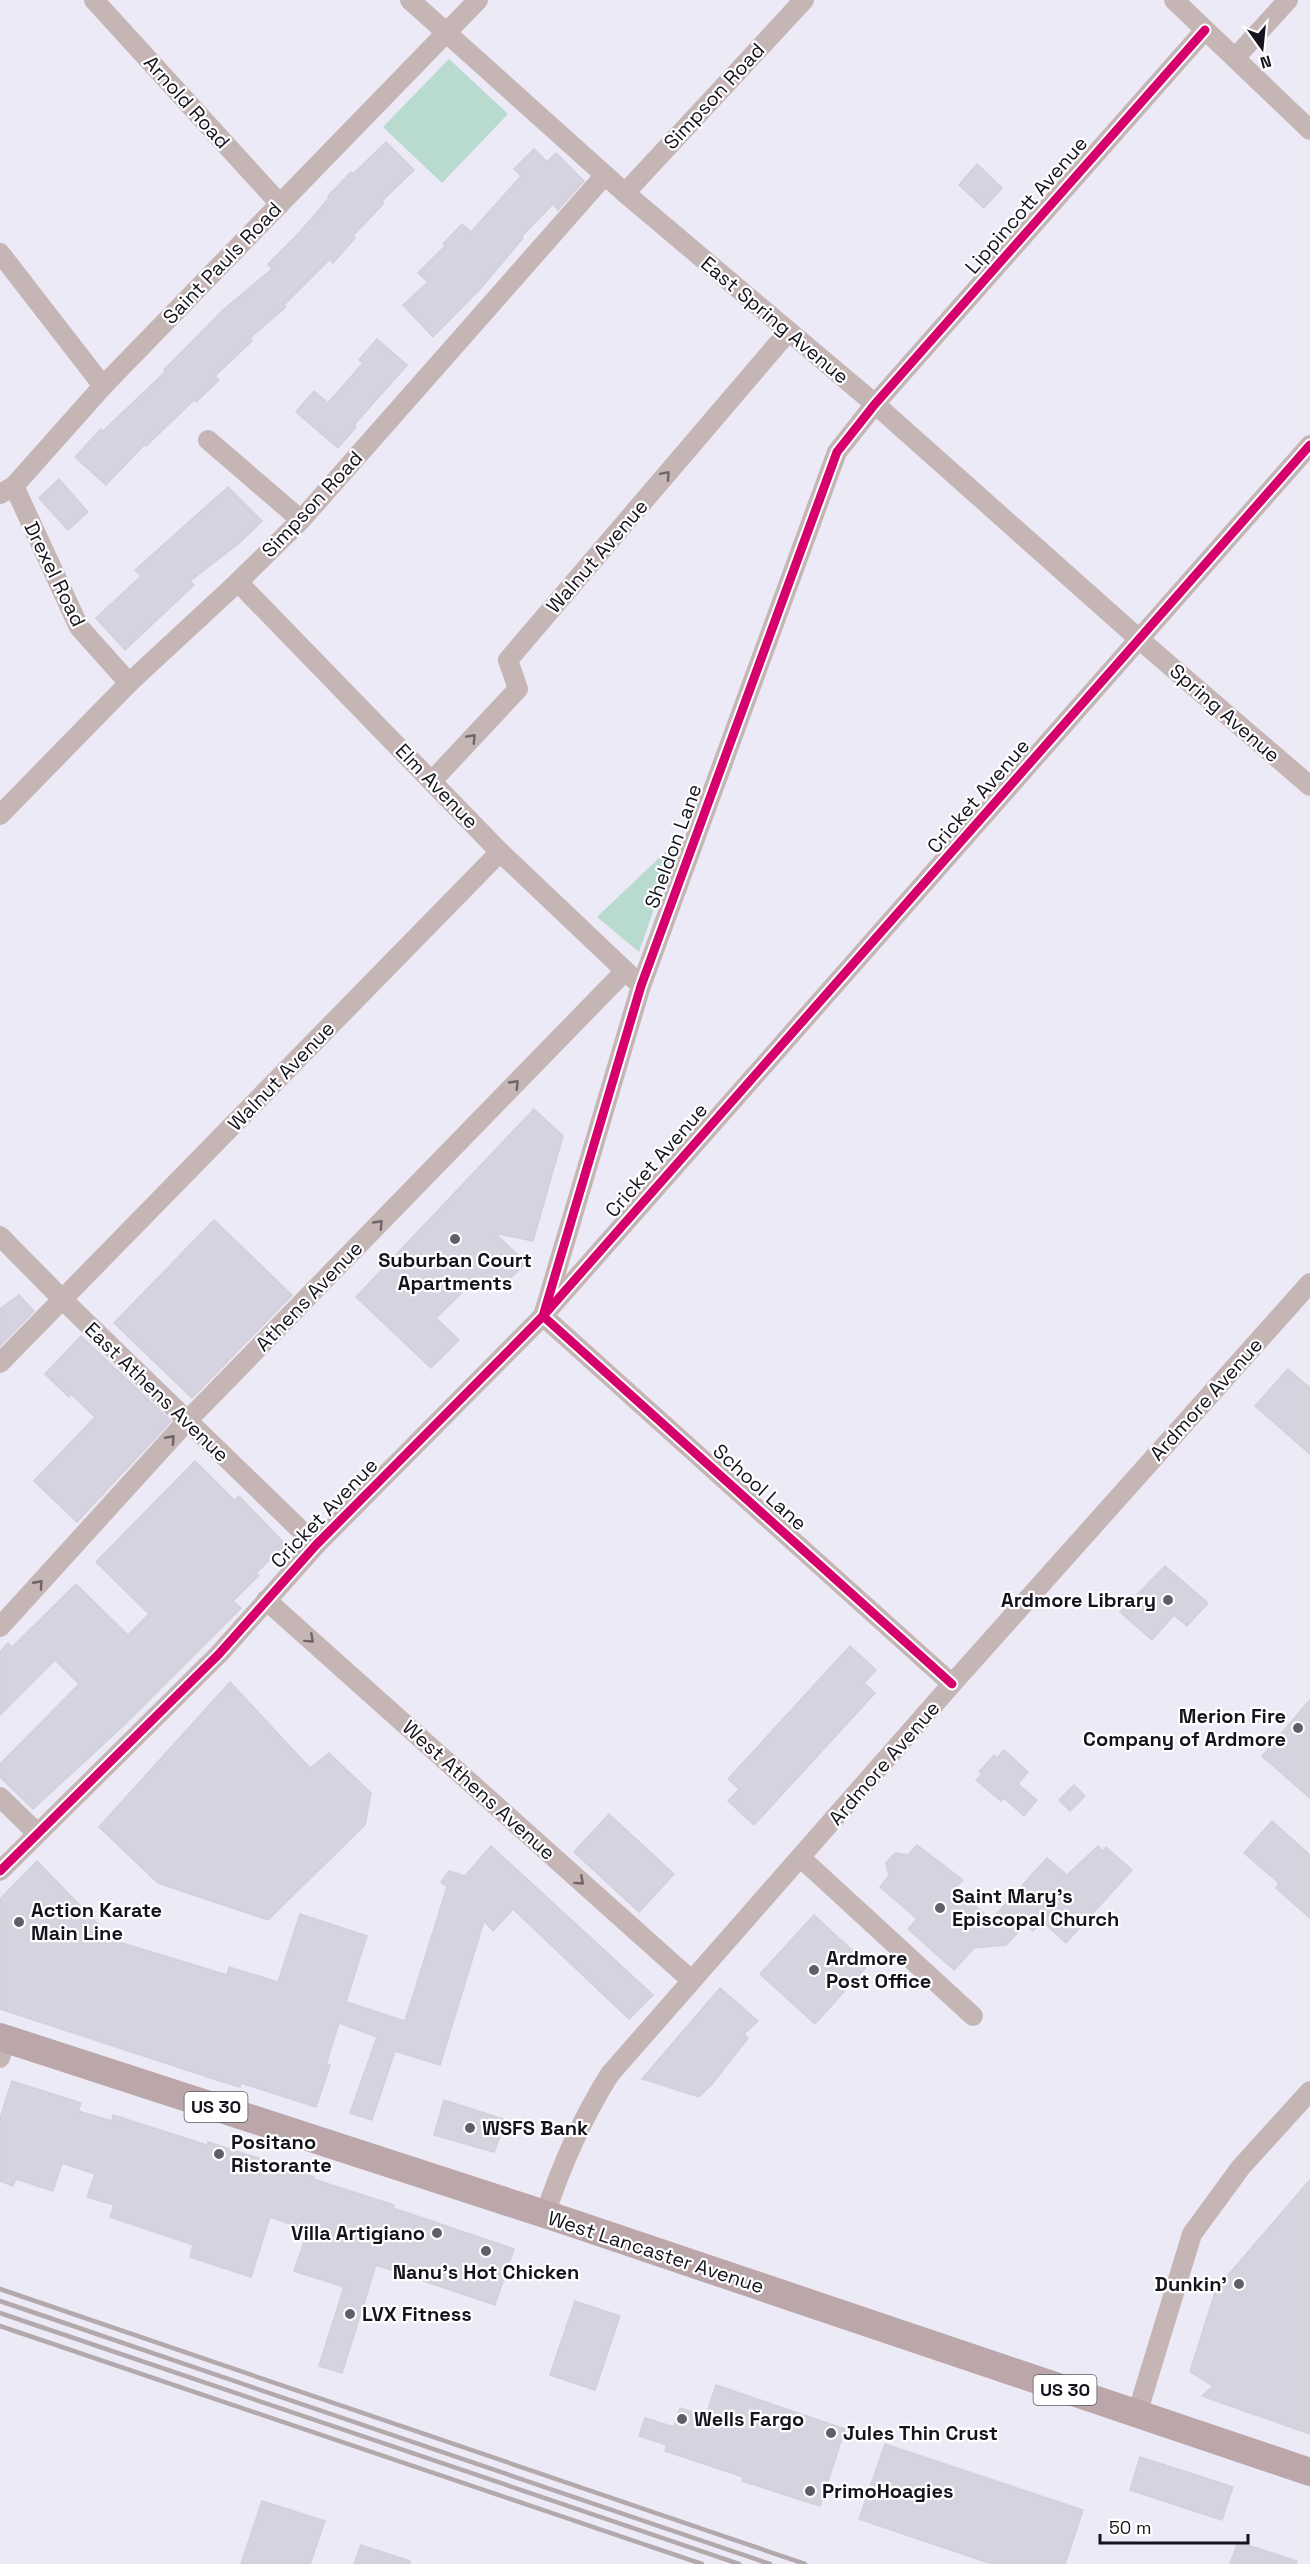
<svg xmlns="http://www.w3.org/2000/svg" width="1310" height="2564" font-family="'Space Grotesk',sans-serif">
<rect width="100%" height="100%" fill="#eceaf6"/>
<g fill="#b8dacf">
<path d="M449 59 508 114 442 183 383 127Z"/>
<path d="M678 840 639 952 597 917Z"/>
</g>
<g fill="#d5d3df" stroke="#d2d0db" stroke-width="1.5">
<path d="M386 142 414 170 382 201 384 203 353 236 355 238 333 263 329 260 284 305 286 307 250 338 252 341 215 376 219 380 196 402 194 400 146 446 144 445 106 485 75 457 101 429 103 431 165 372 164 370 223 310 272 269 268 264 299 233 329 198 328 196 351 172 353 174Z"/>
<path d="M534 149 547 162 556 153 584 181 558 210 553 204 522 236 523 238 481 288 433 337 403 305 428 282 418 273 445 246 443 244 462 224 471 232 521 176 514 169Z"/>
<path d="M977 164 1002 188 984 208 959 185Z"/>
<path d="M377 339 407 365 354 425 356 427 338 448 296 412 314 391 328 403 363 363 359 360Z"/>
<path d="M59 479 88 512 68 530 39 498Z"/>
<path d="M228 487 262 521 238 544 190 581 194 585 125 650 96 618 141 576 135 570Z"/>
<path d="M534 1109 563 1136 533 1241 495 1233 526 1263 497 1291 480 1275 436 1318 459 1340 431 1368 356 1297Z"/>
<path d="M214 1220 292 1295 192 1398 114 1323Z"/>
<path d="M19 1295 34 1311 0 1346V1309Z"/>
<path d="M81 1336 171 1421 77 1522 34 1481 95 1417 71 1394 69 1397 45 1374Z"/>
<path d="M1288 1369 1310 1388V1454L1255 1406Z"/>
<path d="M195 1461 234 1500 239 1496 286 1545 256 1573 259 1575 233 1601 241 1608 122 1727 33 1809 0 1777V1764L79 1684 55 1660 0 1715V1652L8 1643 12 1647 76 1584 128 1635 149 1614 96 1562Z"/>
<path d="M1165 1566 1208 1603 1187 1626 1174 1615 1152 1640 1120 1612Z"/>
<path d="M850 1646 876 1670 864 1683 875 1693 754 1825 728 1801 739 1789 728 1779Z"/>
<path d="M230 1682 310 1768 329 1753 371 1793 365 1825 268 1920 158 1883 99 1827Z"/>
<path d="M1310 1700V1798L1262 1756Z"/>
<path d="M1004 1750 1028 1772 1018 1784 1037 1800 1024 1816 1004 1798 1001 1801 976 1780 982 1774 979 1772 994 1755 997 1758Z"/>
<path d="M1074 1785 1085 1796 1070 1811 1059 1800Z"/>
<path d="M609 1814 674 1874 639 1912 574 1852Z"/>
<path d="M1272 1821 1310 1855V1918L1276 1888 1279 1883 1244 1853Z"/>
<path d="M917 1845 963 1880 955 1888 991 1920 1047 1858 1067 1875 1098 1846 1103 1851 1106 1847 1132 1870 1066 1943 1042 1921 1033 1931 1026 1924 1006 1945 974 1948 954 1970 908 1929 917 1919 880 1887 889 1876 886 1863 895 1853 908 1855Z"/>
<path d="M491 1846 653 1995 629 2019 513 1909 493 1931 484 1921 440 2065 395 2051 372 2120 350 2113 377 2037 339 2023 326 2065H330L316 2107 241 2083 240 2087 220 2081 0 2009V1899L37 1861 99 1925 96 1935 227 1975 229 1967 278 1982 300 1914 367 1936 346 2002 405 2021 447 1887 441 1882 449 1871 465 1876Z"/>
<path d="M814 1915 868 1965 815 2024 760 1974Z"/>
<path d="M720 1988 758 2021 744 2034 748 2038 713 2083 699 2097 642 2079Z"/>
<path d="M12 2081 81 2103 78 2111 112 2121 113 2115 207 2145 208 2142 287 2167 314 2177 313 2179 394 2205 393 2208 514 2249 495 2305 376 2265 342 2373 319 2366 344 2287 294 2271 308 2230 270 2217 251 2277 190 2257 193 2245 110 2217 114 2205 87 2197 95 2174 62 2163 53 2191 16 2179 13 2186 0 2181V2118Z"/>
<path d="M444 2100 506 2120 494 2152 434 2135Z"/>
<path d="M1310 2180V2434L1202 2396 1213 2386 1190 2372 1216 2289Z"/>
<path d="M575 2301 620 2316 595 2390 550 2375Z"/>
<path d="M716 2385 845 2429 820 2506 742 2481 743 2477 665 2451 667 2445 639 2436 645 2418 674 2427 680 2408 706 2416Z"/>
<path d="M885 2444 1083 2510 1065 2564H992L859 2519Z"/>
<path d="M1140 2457 1233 2487 1222 2520 1130 2490Z"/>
<path d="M262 2501 325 2521 310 2564H241Z"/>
<path d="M1238 2542 1297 2561 1296 2564H1230Z"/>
<path d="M361 2545 410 2561V2564H354Z"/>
</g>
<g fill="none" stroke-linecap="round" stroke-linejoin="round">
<g stroke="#c6b5b5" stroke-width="20">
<path d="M94 0 280 204"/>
<path d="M410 0 625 193 875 404 1139 639 1310 786"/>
<path d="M1174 0 1310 130"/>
<path d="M1235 58 1288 0"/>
<path d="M625 193 804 0"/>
<path d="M0 253 103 386"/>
<path d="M208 440 301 520"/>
<path d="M14 486 79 627 129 683"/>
<path d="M0 494 14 486 103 386 478 0"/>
<path d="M238 582 500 852 635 980"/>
<path d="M432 781 518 689 508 660 788 332"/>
<path d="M0 815 129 683 238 582 301 520 605 175"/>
<path d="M0 1236 63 1300 316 1545"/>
<path d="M0 1363 500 852"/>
<path d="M266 1600 691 1980"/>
<path d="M0 1627 187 1421 625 971"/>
<path d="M952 1684 543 1316 641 986 837 452 875 404 1205 30"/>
<path d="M0 1797 37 1833"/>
<path d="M801 1858 973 2016"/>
<path d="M0 1871 219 1654 316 1545 543 1316 1310 445"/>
<path d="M0 2058 6 2038"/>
<path d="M545 2215C562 2163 581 2120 610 2074L952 1684 1310 1283"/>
<path d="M1137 2414 1192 2234 1241 2167 1310 2091"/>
</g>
<path stroke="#bba7aa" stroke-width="28" d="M0 2037 563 2220 1310 2472"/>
<g stroke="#b3a9ac" stroke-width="4.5">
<path d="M0 2289 805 2564"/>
<path d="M0 2301 770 2564"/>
<path d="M0 2313 739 2564"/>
<path d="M0 2326 702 2564"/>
</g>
<defs>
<g id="cycleway">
<path d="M952 1684 543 1316 641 986 837 452 875 404 1205 30"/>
<path d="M0 1871 219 1654 316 1545 543 1316 1310 445"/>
</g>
</defs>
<use href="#cycleway" stroke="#fff" stroke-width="13"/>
<use href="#cycleway" stroke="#d6006c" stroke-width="9"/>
</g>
<defs><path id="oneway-chevron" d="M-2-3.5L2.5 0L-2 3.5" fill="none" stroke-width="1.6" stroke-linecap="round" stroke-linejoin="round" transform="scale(1.5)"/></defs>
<g stroke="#6e646a">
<use href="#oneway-chevron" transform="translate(666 475) rotate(-49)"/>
<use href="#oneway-chevron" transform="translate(472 738) rotate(-47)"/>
<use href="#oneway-chevron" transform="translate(515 1084) rotate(-46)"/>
<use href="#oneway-chevron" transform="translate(379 1224) rotate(-46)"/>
<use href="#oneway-chevron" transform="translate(171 1439) rotate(-48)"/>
<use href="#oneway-chevron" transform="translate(39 1584) rotate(-48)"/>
<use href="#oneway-chevron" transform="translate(310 1639) rotate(42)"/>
<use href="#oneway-chevron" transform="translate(580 1881) rotate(42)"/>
</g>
<g fill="#605e6a" stroke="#fff" stroke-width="2">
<circle cx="455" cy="1239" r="6"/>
<circle cx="1168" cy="1600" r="6"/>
<circle cx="1298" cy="1728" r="6"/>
<circle cx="940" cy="1908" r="6"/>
<circle cx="19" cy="1922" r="6"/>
<circle cx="814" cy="1970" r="6"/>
<circle cx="470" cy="2128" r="6"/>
<circle cx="219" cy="2154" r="6"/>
<circle cx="437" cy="2233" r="6"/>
<circle cx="486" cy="2251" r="6"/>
<circle cx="1239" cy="2284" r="6"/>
<circle cx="350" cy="2314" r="6"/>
<circle cx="682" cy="2419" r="6"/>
<circle cx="831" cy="2433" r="6"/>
<circle cx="810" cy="2491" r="6"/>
</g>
<g text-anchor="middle" stroke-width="4.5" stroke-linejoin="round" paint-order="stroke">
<g fill="#fff" stroke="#5b5a62" stroke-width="1.5">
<rect x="184.5" y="2092" width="63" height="30" rx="4.5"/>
<rect x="1033.5" y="2375" width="63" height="30" rx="4.5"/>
</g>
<g font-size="18" font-weight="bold" fill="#15131e">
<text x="216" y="2113">US 30</text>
<text x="1065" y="2396">US 30</text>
</g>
<g font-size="20" fill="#15131e" stroke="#fff">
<text transform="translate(714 96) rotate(-47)" y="7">Simpson Road</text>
<text transform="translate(187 102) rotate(48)" y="7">Arnold Road</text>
<text transform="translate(1026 205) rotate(-49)" y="7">Lippincott Avenue</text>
<text transform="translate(222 263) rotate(-46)" y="7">Saint Pauls Road</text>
<text transform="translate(775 320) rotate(40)" y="7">East Spring Avenue</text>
<text transform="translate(312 504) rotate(-47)" y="7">Simpson Road</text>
<text transform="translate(597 556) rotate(-49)" y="7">Walnut Avenue</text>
<text transform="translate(55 574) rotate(64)" y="7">Drexel Road</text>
<text transform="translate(1225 713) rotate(41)" y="7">Spring Avenue</text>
<text transform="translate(437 786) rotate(46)" y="7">Elm Avenue</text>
<text transform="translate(978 796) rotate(-49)" y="7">Cricket Avenue</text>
<text transform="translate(673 846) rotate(-70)" y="7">Sheldon Lane</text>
<text transform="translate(281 1076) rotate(-46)" y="7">Walnut Avenue</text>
<text transform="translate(656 1160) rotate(-49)" y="7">Cricket Avenue</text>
<text transform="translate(309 1296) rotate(-46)" y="7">Athens Avenue</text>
<text transform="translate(157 1392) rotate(44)" y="7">East Athens Avenue</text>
<text transform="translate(1206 1399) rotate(-48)" y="7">Ardmore Avenue</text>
<text transform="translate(760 1487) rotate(42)" y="7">School Lane</text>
<text transform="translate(324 1513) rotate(-46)" y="7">Cricket Avenue</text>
<text transform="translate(884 1763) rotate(-49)" y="7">Ardmore Avenue</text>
<text transform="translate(479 1790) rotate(42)" y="7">West Athens Avenue</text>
<text transform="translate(656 2252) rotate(18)" y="7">West Lancaster Avenue</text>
</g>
<g font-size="20" font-weight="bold" fill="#15131e" stroke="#fff" text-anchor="start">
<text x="455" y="1267" text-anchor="middle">Suburban Court<tspan x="455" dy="23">Apartments</tspan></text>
<text x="1156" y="1607" text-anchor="end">Ardmore Library</text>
<text x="1286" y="1723" text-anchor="end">Merion Fire<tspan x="1286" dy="23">Company of Ardmore</tspan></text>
<text x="952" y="1903">Saint Mary's<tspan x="952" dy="23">Episcopal Church</tspan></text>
<text x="31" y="1917">Action Karate<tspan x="31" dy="23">Main Line</tspan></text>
<text x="826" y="1965">Ardmore<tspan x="826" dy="23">Post Office</tspan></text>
<text x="482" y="2135">WSFS Bank</text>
<text x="231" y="2149">Positano<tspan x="231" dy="23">Ristorante</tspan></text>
<text x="425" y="2240" text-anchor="end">Villa Artigiano</text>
<text x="486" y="2279" text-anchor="middle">Nanu's Hot Chicken</text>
<text x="1227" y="2291" text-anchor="end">Dunkin'</text>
<text x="362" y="2321">LVX Fitness</text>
<text x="694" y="2426">Wells Fargo</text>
<text x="843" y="2440">Jules Thin Crust</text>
<text x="822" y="2498">PrimoHoagies</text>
</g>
</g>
<g transform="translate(1262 48) rotate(165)" stroke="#ffffff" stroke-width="4.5" paint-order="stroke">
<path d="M0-4.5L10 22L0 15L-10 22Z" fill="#15131e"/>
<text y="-9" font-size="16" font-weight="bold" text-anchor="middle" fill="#15131e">N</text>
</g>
<path d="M1100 2534v9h148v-9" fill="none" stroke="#15131e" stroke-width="3"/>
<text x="1109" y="2534" font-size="18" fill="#15131e" stroke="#ffffff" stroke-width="4.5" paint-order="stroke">50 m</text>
</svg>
